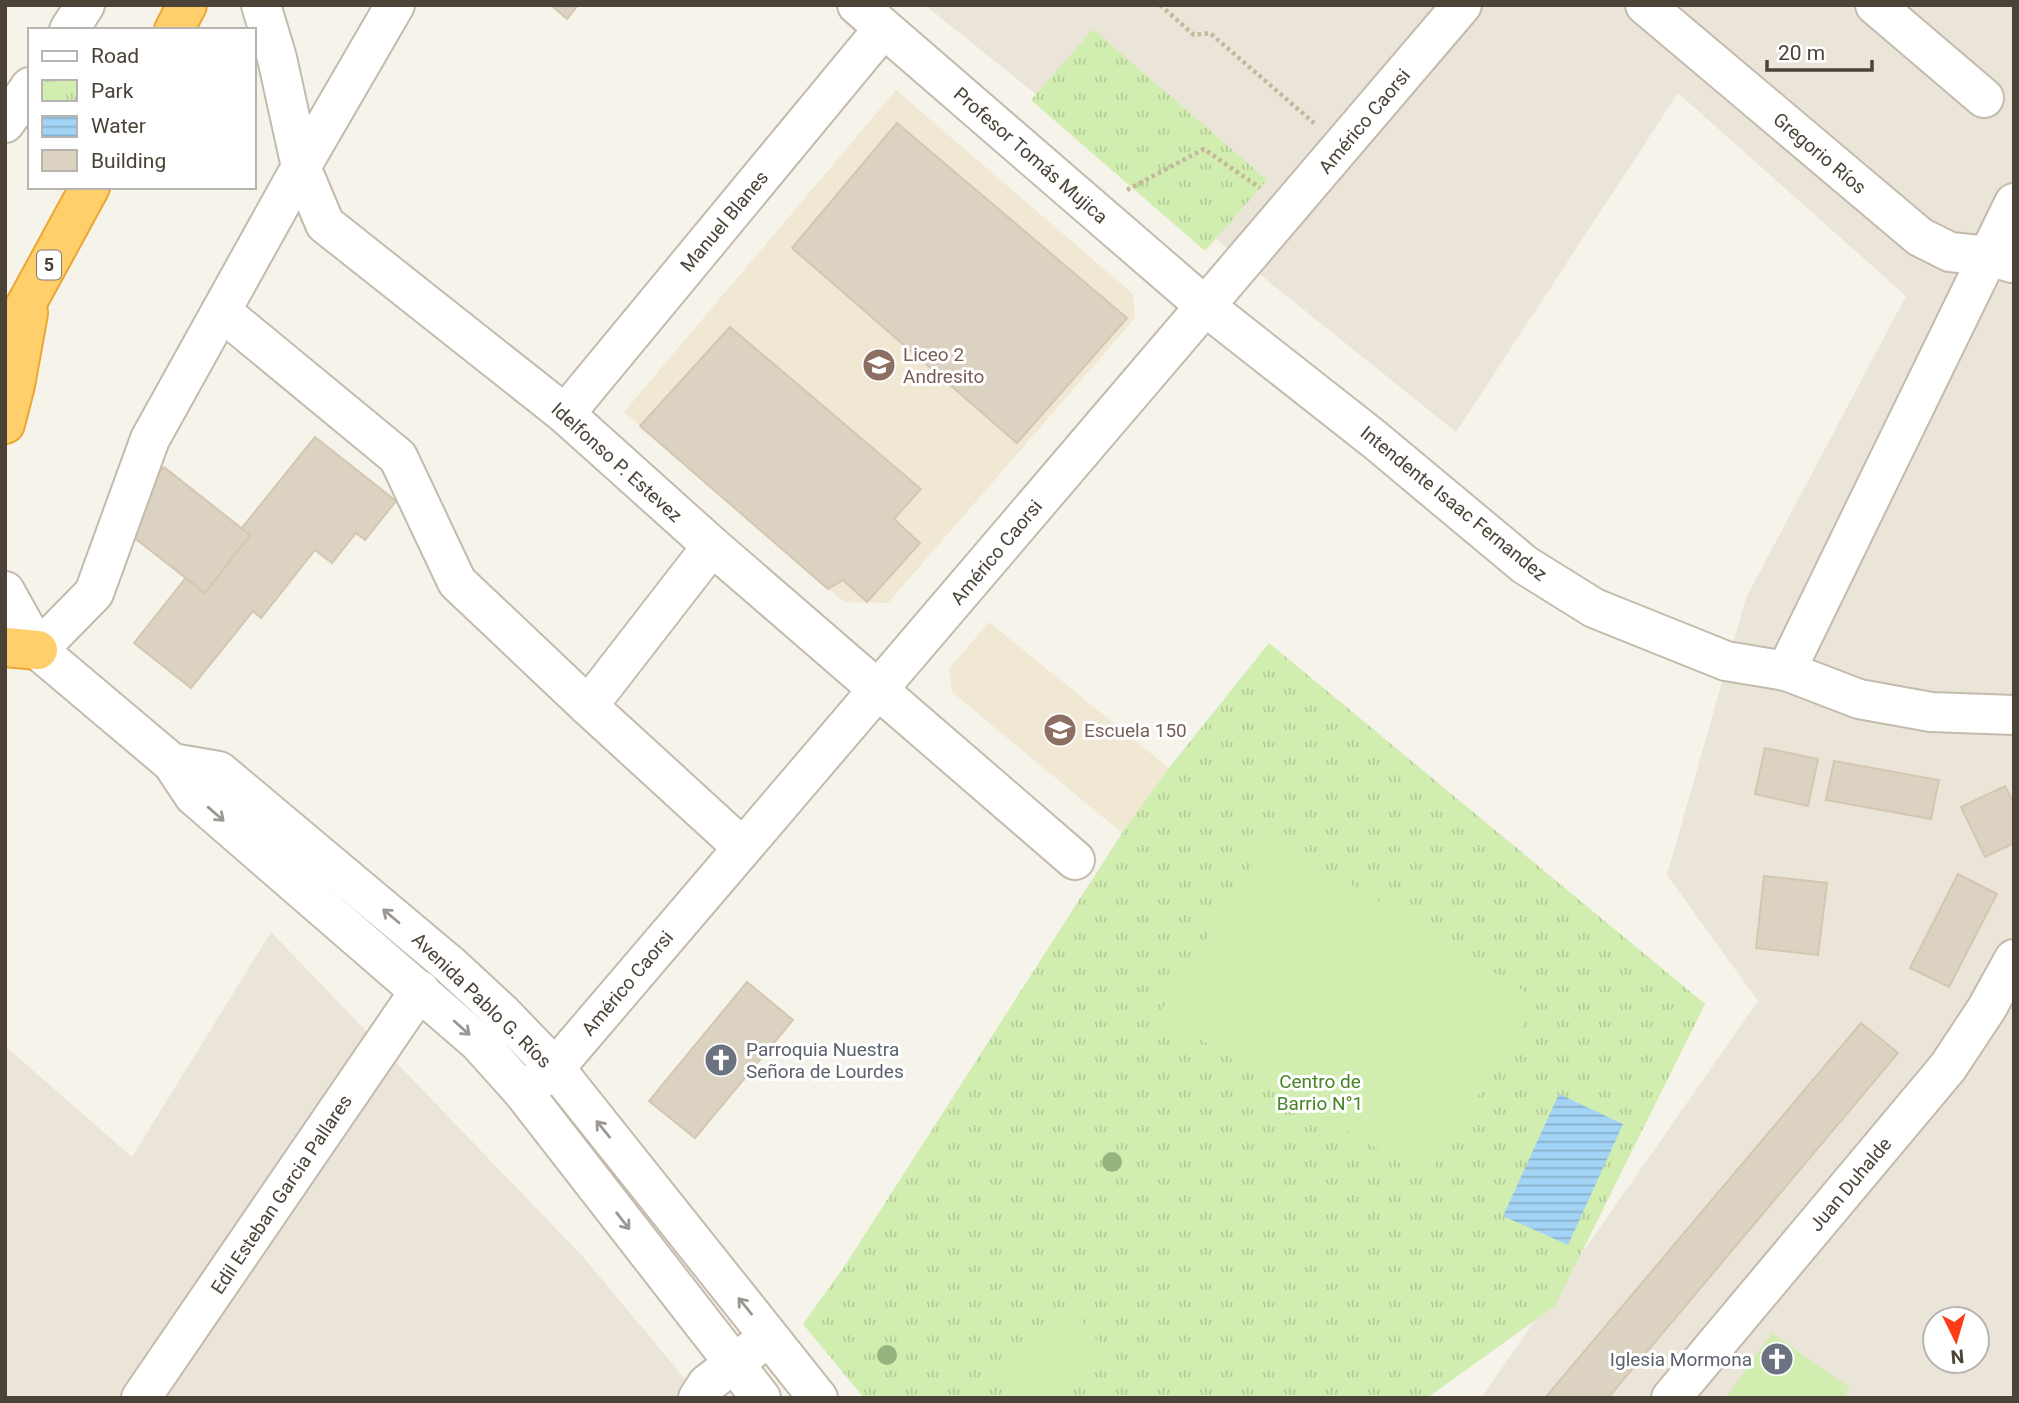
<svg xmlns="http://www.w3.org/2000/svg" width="2019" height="1403" font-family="Roboto,sans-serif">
<defs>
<pattern id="park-tufts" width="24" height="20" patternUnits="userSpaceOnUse" patternTransform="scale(1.75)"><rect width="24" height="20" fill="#d1edb0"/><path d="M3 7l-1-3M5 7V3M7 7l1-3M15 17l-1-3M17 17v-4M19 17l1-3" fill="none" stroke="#b5cc98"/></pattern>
<pattern id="water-rules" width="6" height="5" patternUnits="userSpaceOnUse" patternTransform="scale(1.75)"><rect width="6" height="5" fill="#a3d4f6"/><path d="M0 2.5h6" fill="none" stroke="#87aec8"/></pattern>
</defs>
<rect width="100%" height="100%" fill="#f6f3ea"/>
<g fill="#eae5d8" fill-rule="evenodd">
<path d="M925 5H2014V1398H1481L1758 1001 1667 875 1746 598 1906 296 1678 93 1456 432ZM1935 1319H1977V1361H1935Z"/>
<path d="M271 932 584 1258 701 1398H5V1046L132 1157Z"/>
</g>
<g fill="#f0e8d3">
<path d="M896 90 1133 294 1135 318 888 603 844 602 624 412Z"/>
<path d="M989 622 1169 768 1122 833 952 692 949 669Z"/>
</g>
<g fill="url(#park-tufts)">
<path d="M1093 29 1267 180 1205 251 1031 100Z"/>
<path d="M1269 643 1705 1004 1555 1306 1427 1398H864L803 1324 846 1264 1122 833 1169 768Z"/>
</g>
<g fill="#d1edb0">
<path d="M1271 835 1538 1000 1426 1179 1159 1014Z"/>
<path d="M1078 1316 1110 1357 1057 1398H1013L998 1378Z"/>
<path d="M1772 1333 1850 1388 1843 1398H1726Z"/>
</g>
<path fill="url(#water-rules)" d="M1559 1094 1623 1124 1568 1245 1503 1216Z"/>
<g fill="#dcd2c1" stroke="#d4c7b1" stroke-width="2">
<path d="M551 5H578L567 19Z"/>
<path d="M897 123 1127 318 1017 443 792 248Z"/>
<path d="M730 327 921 489 894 519 920 543 867 602 843 580 828 589 640 426Z"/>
<path d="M315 437 396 501 365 540 356 533 332 563 315 550 261 618 253 611 191 688 134 643 223 531 233 539Z"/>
<path d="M164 467 250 535 205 593 118 525Z"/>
<path d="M1765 748 1818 759 1808 806 1755 794Z"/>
<path d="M1834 761 1939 780 1931 819 1826 800Z"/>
<path d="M2005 786 2014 804V843L1985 857 1961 807Z"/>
<path d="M1958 874 1997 894 1949 987 1910 968Z"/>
<path d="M1764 876 1827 883 1818 955 1756 948Z"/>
<path d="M747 982 793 1020 695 1138 649 1101Z"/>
<path d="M1861 1023 1898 1053 1608 1398H1545Z"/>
</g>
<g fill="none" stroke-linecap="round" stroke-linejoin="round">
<defs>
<g id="minor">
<path d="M261 5 277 58 301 167 325 224 565 414 712 546 1075 860"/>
<path d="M857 5 1205 306 1374 439 1525 565 1594 608 1726 661 1786 671 1859 699 1931 712 2014 715"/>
<path d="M1645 5 1920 237 1950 252 1989 256 2012 263"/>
<path d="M1875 5 1984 98"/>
<path d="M69 30 85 5"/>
<path d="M5 123 30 87"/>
<path d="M221 311 398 457 457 582 588 706 742 847"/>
<path d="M565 414 883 29"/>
<path d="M5 591 38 650"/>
<path d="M7 638 38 650 172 763 194 796 479 1043 523 1092 761 1398"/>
<path d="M38 650 94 593 150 439 301 167 395 5"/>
<path d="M1786 671 2014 203"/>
<path d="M588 706 712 546"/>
<path d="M172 763 219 771 449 964 503 1014 555 1068 818 1398"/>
<path d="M523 1092 555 1068 1462 5"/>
<path d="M141 1398 420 990"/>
<path d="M698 1398 707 1384 753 1349"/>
<path d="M1671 1398 1948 1067 1987 1008 2014 959"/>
</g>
<g id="highway">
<path d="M174 30 187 5"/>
<path d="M5 343 90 187"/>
<path d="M5 424 15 385 28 313"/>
<path d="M5 647 38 650"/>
</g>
</defs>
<use href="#minor" stroke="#c3bbac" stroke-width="42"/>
<use href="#highway" stroke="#eaa731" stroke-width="42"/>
<g stroke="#c6b79c" stroke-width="4.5" stroke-dasharray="3.5 3.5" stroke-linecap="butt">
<path d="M1160 5 1194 35 1210 33 1314 123"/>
<path d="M1127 190 1204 149 1260 188"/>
</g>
<use href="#minor" stroke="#fff" stroke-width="38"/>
<use href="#highway" stroke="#ffcf6c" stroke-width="38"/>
</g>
<g fill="#96b57e">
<circle cx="1112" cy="1162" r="10"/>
<circle cx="887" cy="1355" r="10"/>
</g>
<defs><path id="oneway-shaft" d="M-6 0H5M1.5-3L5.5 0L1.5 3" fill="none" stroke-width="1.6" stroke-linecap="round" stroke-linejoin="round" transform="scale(1.75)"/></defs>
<g stroke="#9c9891">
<use href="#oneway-shaft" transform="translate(216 814) rotate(41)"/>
<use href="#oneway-shaft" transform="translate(391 916) rotate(-140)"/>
<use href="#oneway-shaft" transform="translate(462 1028) rotate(42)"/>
<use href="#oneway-shaft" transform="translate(603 1129) rotate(-129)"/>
<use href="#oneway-shaft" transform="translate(623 1221) rotate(52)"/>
<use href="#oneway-shaft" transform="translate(745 1306) rotate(-129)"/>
</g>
<defs>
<symbol id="school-disc" viewBox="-11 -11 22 22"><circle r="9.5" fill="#8d6e63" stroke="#fff"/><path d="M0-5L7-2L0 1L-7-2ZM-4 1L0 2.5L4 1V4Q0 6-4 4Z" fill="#fff"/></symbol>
<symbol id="church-disc" viewBox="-11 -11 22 22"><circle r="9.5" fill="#6b7280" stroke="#fff"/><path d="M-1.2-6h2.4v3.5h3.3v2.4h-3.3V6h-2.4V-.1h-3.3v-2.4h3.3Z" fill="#fff"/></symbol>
</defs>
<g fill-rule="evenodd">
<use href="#school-disc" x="860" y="346" width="38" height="38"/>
<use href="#school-disc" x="1041" y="711" width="38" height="38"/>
<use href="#church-disc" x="702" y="1041" width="38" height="38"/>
<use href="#church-disc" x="1758" y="1340" width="38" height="38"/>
</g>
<g text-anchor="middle" stroke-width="6" stroke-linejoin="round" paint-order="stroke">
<rect fill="#fff" stroke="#817b73" stroke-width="2" x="37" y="250.5" width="24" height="29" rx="5"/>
<g font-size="18" font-weight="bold" fill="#4b4337">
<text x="49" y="271">5</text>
</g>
<g font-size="19" fill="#4b4337" stroke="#fff">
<text transform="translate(1364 121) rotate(-50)" y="7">Américo Caorsi</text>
<text transform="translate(1820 153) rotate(40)" y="7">Gregorio Ríos</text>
<text transform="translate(1031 155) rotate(41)" y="7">Profesor Tomás Mujica</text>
<text transform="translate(724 221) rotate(-50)" y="7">Manuel Blanes</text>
<text transform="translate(617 462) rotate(42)" y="7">Idelfonso P. Estevez</text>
<text transform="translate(1454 503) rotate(39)" y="7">Intendente Isaac Fernandez</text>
<text transform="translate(996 552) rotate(-50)" y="7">Américo Caorsi</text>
<text transform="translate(627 983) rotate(-50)" y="7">Américo Caorsi</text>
<text transform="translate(482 1000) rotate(44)" y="7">Avenida Pablo G. Ríos</text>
<text transform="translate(1850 1184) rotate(-50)" y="7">Juan Duhalde</text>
<text transform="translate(281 1194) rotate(-56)" y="7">Edil Esteban Garcia Pallares</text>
</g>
<g font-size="19" fill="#785e54" stroke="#fff" text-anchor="start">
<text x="903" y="361">Liceo 2<tspan x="903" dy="22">Andresito</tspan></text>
<text x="1084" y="737">Escuela 150</text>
</g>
<g font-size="19" fill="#5b616d" stroke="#fff" text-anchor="start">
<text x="746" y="1056">Parroquia Nuestra<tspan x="746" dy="22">Señora de Lourdes</tspan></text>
<text x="1752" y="1366" text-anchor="end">Iglesia Mormona</text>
</g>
<g font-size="19" fill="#488325" stroke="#fff">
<text x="1320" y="1088">Centro de<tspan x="1320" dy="22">Barrio N°1</tspan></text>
</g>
</g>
<rect width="2019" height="1403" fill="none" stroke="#4b4337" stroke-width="14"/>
<rect x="28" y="28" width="228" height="161" fill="#ffffff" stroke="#b7b4af" stroke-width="2"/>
<rect x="42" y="51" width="35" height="10" fill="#ffffff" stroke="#b7b4af" stroke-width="2"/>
<text x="91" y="63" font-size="21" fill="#4b4337">Road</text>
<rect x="42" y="80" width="35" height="21" fill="url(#park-tufts)" stroke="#b7b4af" stroke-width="2"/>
<text x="91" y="98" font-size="21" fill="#4b4337">Park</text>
<rect x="42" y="116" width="35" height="21" fill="url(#water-rules)" stroke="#b7b4af" stroke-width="2"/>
<text x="91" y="133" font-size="21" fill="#4b4337">Water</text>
<rect x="42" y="150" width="35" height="21" fill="#dcd2c1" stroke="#b7b4af" stroke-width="2"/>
<text x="91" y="168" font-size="21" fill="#4b4337">Building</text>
<g transform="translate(1956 1340) rotate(175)"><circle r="33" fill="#ffffff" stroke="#b7b4af" stroke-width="2"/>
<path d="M0-5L12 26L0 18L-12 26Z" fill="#ff3c18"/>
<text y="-10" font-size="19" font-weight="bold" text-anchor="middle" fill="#4b4337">N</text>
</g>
<path d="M1767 60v10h105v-10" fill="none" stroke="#4b4337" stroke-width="3.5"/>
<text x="1778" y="60" font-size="21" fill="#4b4337" stroke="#ffffff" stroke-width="5" paint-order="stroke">20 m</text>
</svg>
